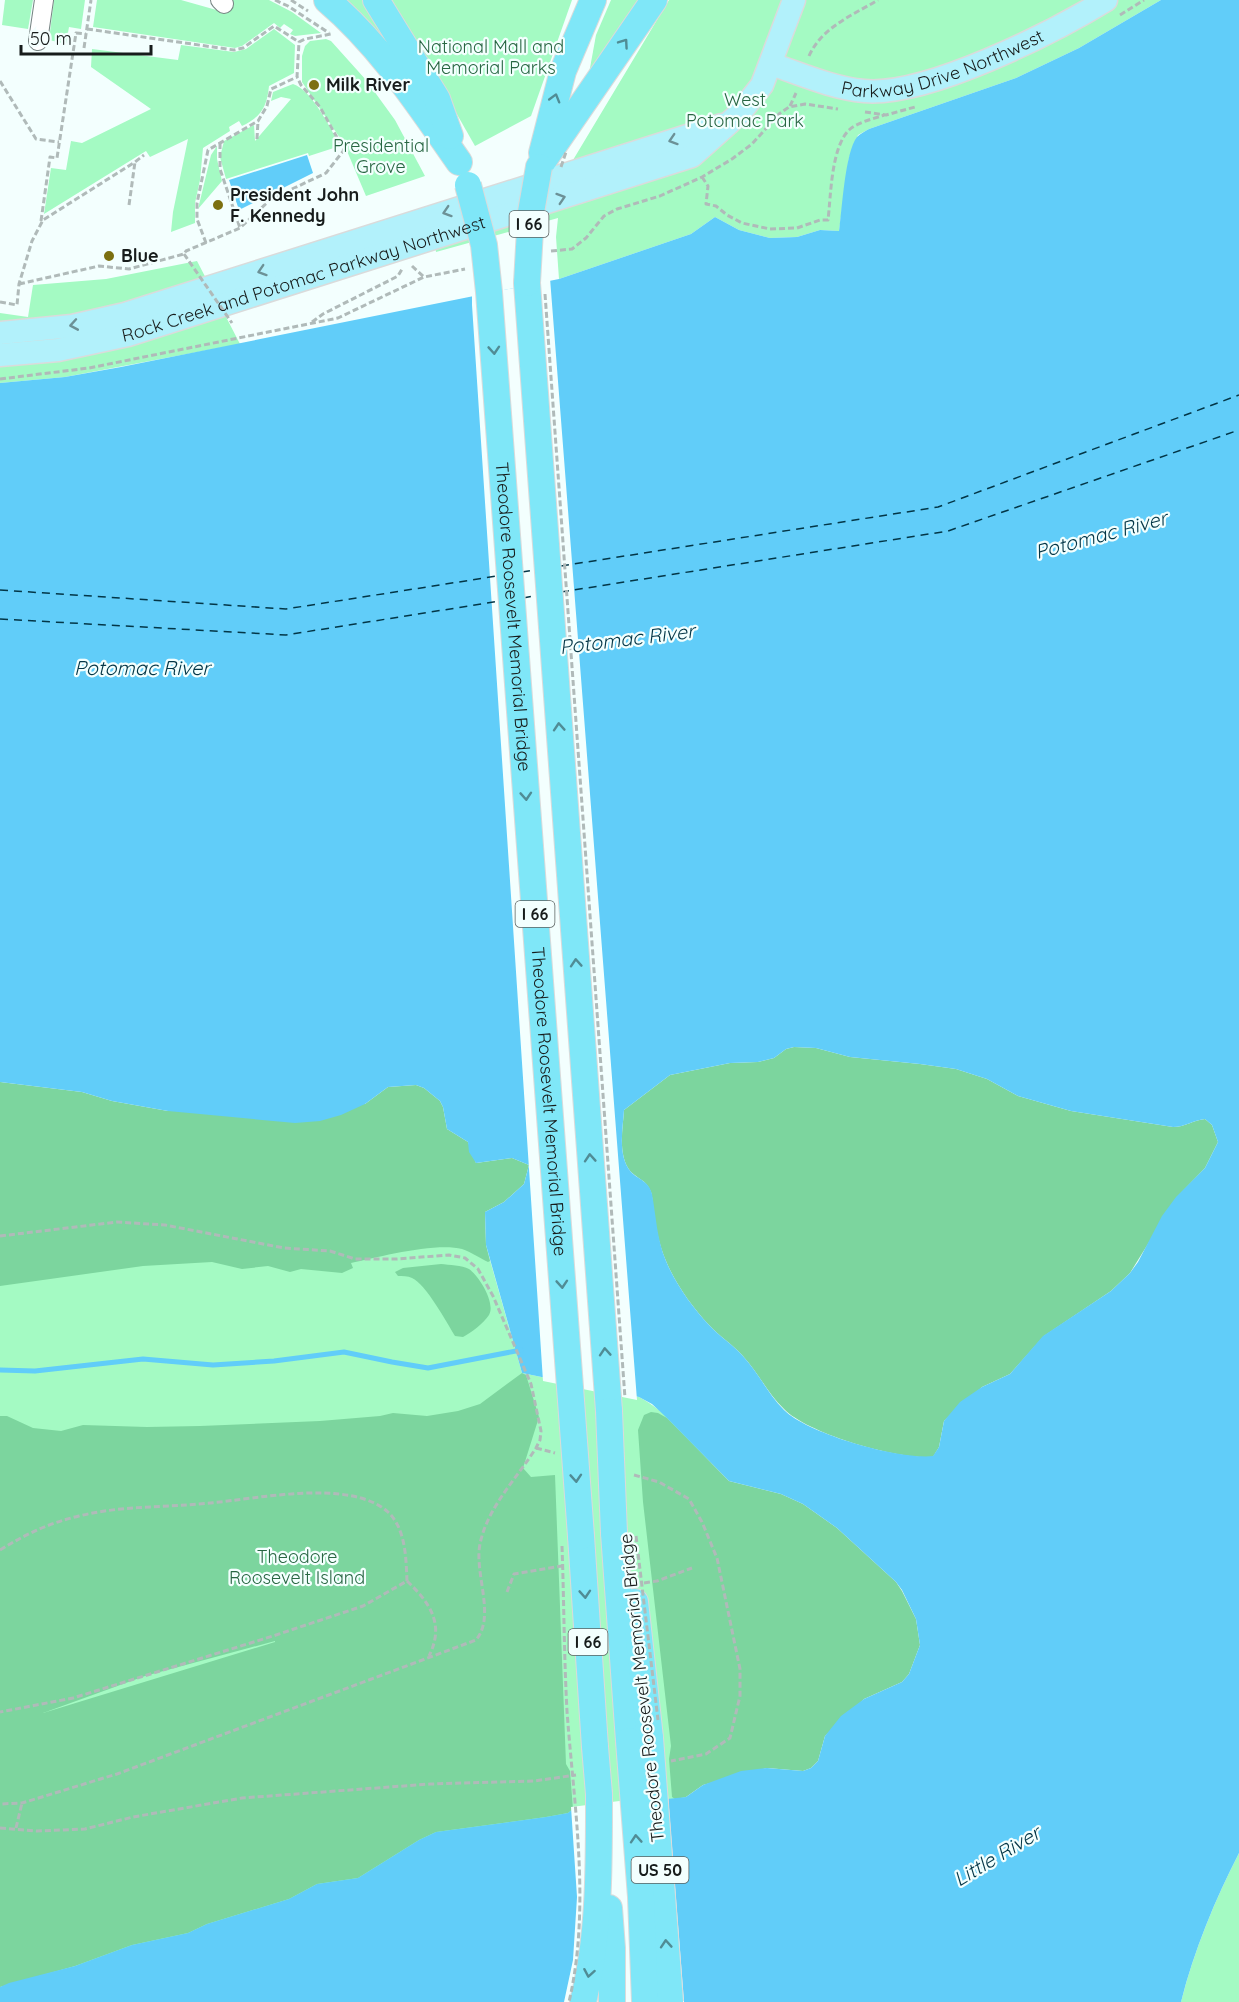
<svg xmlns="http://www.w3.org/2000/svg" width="1239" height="2002" font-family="Quicksand,sans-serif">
<rect width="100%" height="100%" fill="#f3fffe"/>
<g fill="#a4fac3">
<path d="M5 0H33L28 29 2 25Z"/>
<path d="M54 0H85L81 29 69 27 66 44 49 40Z"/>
<path d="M97 0H181L220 11 228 0H269L292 12 321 33 295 36 290 34 293 30 284 24 280 28 274 23 242 46 235 48 93 27Z"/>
<path d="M338 0H362L434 101Z"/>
<path d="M392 0H572L531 116 475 146Z"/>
<path d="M611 0H646L586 90 596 35Z"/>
<path d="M669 0H1161L1079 48 1016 78 869 129 858 135 849 158 839 231 820 230 797 237 770 238 739 230 715 217 691 234 559 279 556 237 558 218 436 252 431 208 573 160Z"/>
<path d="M274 29 295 45 294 73 269 86C267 107 261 117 242 126L239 121 229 127 230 131 203 148 200 180 195 203V223L171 232 173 212 188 139 150 157 146 151 44 214 51 168 66 170 71 141 82 143 151 109 91 67 92 49 178 60 181 45 234 52 246 49Z"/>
<path d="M326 39 331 41 366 80 395 120 425 176 366 196 344 144 302 82V56L305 46 310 41Z"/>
<path d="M293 84C312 90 331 129 340 146L309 156 308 153 226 179 220 157 224 141 254 125 255 141 291 99 281 97 271 101 273 92Z"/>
<path d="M217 146V159L222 181 198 209 211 155Z"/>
<path d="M197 261 240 344 65 377 0 383V313L28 317 33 285 106 279Z"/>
<path d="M0 1082 486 1246 522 1373 639 1397C668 1412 689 1440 711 1463L686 1797 0 1987Z"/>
<path d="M1239 1853V2002H1181C1194 1950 1215 1900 1239 1853Z"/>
</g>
<g fill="#7cd59e" fill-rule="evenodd">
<path d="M794 1047 816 1048 850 1057 920 1064 956 1069 987 1079 1018 1096 1071 1111 1173 1127C1185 1127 1193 1120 1205 1119L1212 1125 1218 1142 1205 1168 1177 1197 1130 1273 1111 1291 1044 1336 1010 1374 982 1387 944 1421 939 1447 933 1457C899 1460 808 1434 784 1409 768 1394 758 1372 742 1355 732 1344 719 1336 709 1325 692 1307 675 1283 666 1261 659 1245 655 1224 653 1208 652 1202 653 1195 650 1190 646 1180 638 1179 631 1172 617 1156 623 1128 624 1110L670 1075 730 1063 758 1062 774 1058 786 1049Z"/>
<path d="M0 1082 82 1092 112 1101 168 1111 365 1104 388 1087 416 1085 424 1088 440 1101 443 1107 447 1129 468 1142 476 1163 512 1158 529 1165 524 1184 504 1202 485 1212 486 1245 490 1261 488 1262C480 1258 471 1252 462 1249 436 1242 378 1257 351 1263L353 1268 342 1273 301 1269 290 1272 268 1266 242 1269 212 1262 143 1266 0 1286Z"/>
<path d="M441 1264C449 1265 462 1265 469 1269 479 1276 496 1303 489 1315 483 1324 472 1332 463 1337L455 1336C447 1323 426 1284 412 1278 408 1276 402 1276 398 1276L395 1272 403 1268Z"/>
<path d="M522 1373 526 1375 539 1417 523 1468 531 1477 555 1475 566 1764 570 1771 573 1809 568 1813 546 1817 436 1832 419 1840 358 1878 317 1884 289 1899 207 1924 188 1933 132 1945 75 1966 0 1987V1416H7L33 1428 61 1431 83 1425 147 1427 200 1426 320 1421 380 1416 393 1413 427 1416 458 1411 480 1404ZM275 1641V1642L43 1713 145 1676Z"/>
<path d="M651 1412 658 1413 667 1418 729 1481 781 1494 803 1504 837 1528 896 1582 902 1591 916 1619 920 1645 909 1674 902 1682 864 1699 825 1736 818 1761 811 1768 803 1771 767 1768 703 1785 686 1797 675 1799 672 1797 669 1759 671 1746 643 1502 638 1430 644 1415Z"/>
</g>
<g fill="#61cdf9" fill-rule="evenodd">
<path d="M1161 0H1239V1853C1215 1900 1194 1950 1181 2002H0V1987L9 1983 75 1966 132 1945 188 1933 207 1924 289 1899 317 1884 358 1878 419 1840 436 1832 546 1817 568 1813 573 1809 686 1797 703 1785 741 1771 767 1768 803 1771 811 1768 818 1761 825 1736 841 1716 864 1699 902 1682 909 1674 920 1645 916 1619 902 1590 896 1582 837 1528 803 1504 781 1494 729 1481 667 1418 652 1404 639 1397 522 1373 486 1245 485 1212 504 1202 524 1184 529 1165 512 1158 476 1163 469 1152 468 1142 447 1129 443 1107 440 1101 424 1088 416 1085 388 1087 365 1104 341 1115 320 1121 295 1123 168 1111 112 1101 82 1092 0 1082V383L65 377 121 367 559 279 691 234 715 217 739 230 770 238 797 237 820 230 839 231C842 210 845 152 857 137 860 134 865 131 869 129L1016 78 1079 48ZM794 1047 816 1048 850 1057 920 1064 956 1069 987 1079 1018 1096 1071 1111 1173 1127C1185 1127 1193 1120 1205 1119L1212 1125 1218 1142 1205 1168 1176 1197 1162 1216 1138 1262 1130 1273 1111 1291 1043 1336 1010 1374 982 1387 960 1402 944 1421 939 1447 933 1456C900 1460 808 1434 784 1410 768 1394 758 1372 742 1355 732 1344 719 1336 709 1325 692 1307 675 1283 666 1261 657 1240 656 1216 652 1194 649 1181 639 1180 631 1172 617 1156 623 1128 624 1110L670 1075 730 1063 758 1062 774 1058 786 1049Z"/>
<path d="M307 155 313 173 239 210 229 180Z"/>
</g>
<g fill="#f3fffe">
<path d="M550 278 637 1400 543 1381 472 305V295L527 286Z"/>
<path d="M668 1795 684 2002H564L573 1960 577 1897 571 1807Z"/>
</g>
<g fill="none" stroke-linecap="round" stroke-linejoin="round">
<path stroke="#61cdf9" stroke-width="5" d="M0 1370 35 1371 143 1359 213 1365 274 1361 344 1352 392 1362 428 1368 521 1350"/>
<g stroke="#033647" stroke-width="1.5" stroke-dasharray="8 6" stroke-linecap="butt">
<path d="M561 566 938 507 1239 395"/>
<path d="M522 572 535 570"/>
<path d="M0 590 286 609 497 576"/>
<path d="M561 592 948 531 1239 430"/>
<path d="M523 598 539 595"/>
<path d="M0 619 286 635 500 601"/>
</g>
<defs>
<g id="minor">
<path d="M220 0 224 4"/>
<path d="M38 41 44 0"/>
</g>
<g id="major">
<path id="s1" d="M771 64C801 74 832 88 864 91 926 97 1052 33 1106 0"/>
<path d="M0 333 72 326 125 314 722 125"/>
<path id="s2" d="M0 355 58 350 128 335 692 156 739 114 762 85 794 0"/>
</g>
<g id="highway">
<path d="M327 0C381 46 419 105 459 162"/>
<path d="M376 0 437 99 450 136"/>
<path d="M542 153 563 71 593 0"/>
<path d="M539 167 654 0"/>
<path d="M527 283 609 1411"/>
<path d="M614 1533 629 1741"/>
<path d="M581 1536 595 1747"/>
<path d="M635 1602 650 1738"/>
<path d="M609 1908 612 1948V2002"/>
<path d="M583 2002C600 1934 599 1863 599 1794"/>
</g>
</defs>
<use href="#minor" stroke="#768382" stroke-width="20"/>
<use href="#major" stroke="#dadbdb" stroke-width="25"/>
<use href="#highway" stroke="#dadbdb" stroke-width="28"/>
<g stroke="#b0bab9" stroke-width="3" stroke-dasharray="6 3" stroke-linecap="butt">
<path d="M275 0 288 6 329 33"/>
<path d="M291 0 308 11"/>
<path d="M1120 15 1144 0"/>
<path d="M87 29 234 50 243 48 274 26 299 42"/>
<path d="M84 48 91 0"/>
<path d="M809 56C822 27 853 15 878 0"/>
<path d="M0 81 36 139 59 142"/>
<path d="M790 106 796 93"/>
<path d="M865 112 886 115 915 107"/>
<path d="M257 139 258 121"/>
<path d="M220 143V169L240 228"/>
<path d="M702 177 708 186 706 204 716 206 727 215 742 223 770 229 797 228 820 220H828C831 195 831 148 849 130 858 122 873 119 884 115"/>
<path d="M129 205 135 162"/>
<path d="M41 221 50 157 57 158 76 33 86 34"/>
<path d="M206 243 197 219V203L208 150 258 121 267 106 271 89 297 77 299 42 305 39 331 34"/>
<path d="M551 251 572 249 586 238 604 216 617 209 660 196 702 177 732 159 752 144 779 114 789 107 805 104 838 109"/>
<path d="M412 266 424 277"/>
<path d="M19 284 99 266 129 269 184 254 186 251 240 228 271 199 326 173 344 150 320 107 301 85 297 77"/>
<path d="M0 302 17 305 19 284 32 241 43 220 135 162 144 155"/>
<path d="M312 322 323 314 398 276 402 269 400 270"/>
<path d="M0 379 89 368 338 318 424 277 465 269"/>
<path d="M0 1236 117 1222 165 1225 284 1248 330 1251 355 1259H396L449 1255 465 1258 478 1269 493 1296 531 1384 541 1431 540 1440 536 1448C517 1478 487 1508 480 1544 474 1574 496 1616 476 1640L117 1774 22 1803 0 1804"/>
<path d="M536 1448 555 1453"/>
<path d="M634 1475 659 1482 689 1499 702 1522 717 1558 740 1669V1696L730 1738 706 1754 671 1761"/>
<path d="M0 1550C26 1534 49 1523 79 1516 123 1505 165 1508 210 1503 257 1499 350 1478 388 1512 406 1529 406 1559 407 1581L363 1606 273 1636 73 1698 0 1712"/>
<path d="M407 1581C430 1603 445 1624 429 1656"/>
<path d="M644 1583 657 1581 692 1568"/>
<path d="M507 1592 514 1574 562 1566"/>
<path d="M0 1828 37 1831 85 1829 133 1817 242 1798 430 1784 534 1781 576 1775"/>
<path d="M16 1828 22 1803"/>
</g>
<use href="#minor" stroke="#fff" stroke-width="18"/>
<use href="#major" stroke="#b2f1fb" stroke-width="22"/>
<use href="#highway" stroke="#7fe7f8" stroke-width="26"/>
<defs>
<g id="highway-bridge">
<path id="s3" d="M468 185 484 245 489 292 581 1536"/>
<path d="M527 283 531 212 539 167"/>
<path d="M609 1411 614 1533"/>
<path d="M650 1738 670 2002"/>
<path d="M629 1741 641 1897 645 2002"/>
<path d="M595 1747 599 1794"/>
</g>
</defs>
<use href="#highway-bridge" stroke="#dadbdb" stroke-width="28" stroke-linecap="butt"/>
<g stroke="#b0bab9" stroke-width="3" stroke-dasharray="6 3" stroke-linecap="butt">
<path d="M561 167 566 152"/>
<path d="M184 254 232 323"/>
<path d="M545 294 625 1398"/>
<path d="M636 1536 658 1720"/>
<path d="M562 1546C564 1601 564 1656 567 1711 574 1807 591 1907 569 2002"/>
</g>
<use href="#highway-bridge" stroke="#7fe7f8" stroke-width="26"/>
</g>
<defs><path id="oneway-chevron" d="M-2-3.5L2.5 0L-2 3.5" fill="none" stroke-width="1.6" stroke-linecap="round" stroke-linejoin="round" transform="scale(1.5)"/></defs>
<g stroke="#508c95">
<use href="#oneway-chevron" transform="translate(624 43) rotate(-55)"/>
<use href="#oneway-chevron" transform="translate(555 98) rotate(-74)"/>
<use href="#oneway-chevron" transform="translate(494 350) rotate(86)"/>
<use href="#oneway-chevron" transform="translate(559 727) rotate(-94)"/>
<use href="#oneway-chevron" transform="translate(526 796) rotate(86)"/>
<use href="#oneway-chevron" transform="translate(576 963) rotate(-94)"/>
<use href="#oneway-chevron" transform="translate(590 1158) rotate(-94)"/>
<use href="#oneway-chevron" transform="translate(562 1284) rotate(86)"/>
<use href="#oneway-chevron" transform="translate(605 1352) rotate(-94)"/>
<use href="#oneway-chevron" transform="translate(576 1478) rotate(86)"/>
<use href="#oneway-chevron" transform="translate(585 1594) rotate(86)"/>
<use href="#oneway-chevron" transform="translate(636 1839) rotate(-94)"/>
<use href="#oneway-chevron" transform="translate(666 1944) rotate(-94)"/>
<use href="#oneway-chevron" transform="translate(589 1973) rotate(100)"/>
</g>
<g stroke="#6c9196">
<use href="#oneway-chevron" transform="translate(673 140) rotate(162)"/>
<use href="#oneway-chevron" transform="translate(561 198) rotate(-18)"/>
<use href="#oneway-chevron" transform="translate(447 212) rotate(162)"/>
<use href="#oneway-chevron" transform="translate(262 271) rotate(162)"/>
<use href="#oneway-chevron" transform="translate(74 325) rotate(170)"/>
</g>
<g fill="#7c7010" stroke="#f3fffe" stroke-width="2">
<circle cx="314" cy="85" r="6"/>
<circle cx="218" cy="205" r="6"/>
<circle cx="109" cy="256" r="6"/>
</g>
<g text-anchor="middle" stroke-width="4.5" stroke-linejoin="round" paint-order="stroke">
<g fill="#f3fffe" stroke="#59605f" stroke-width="1.5">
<rect x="509.5" y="211" width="39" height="26" rx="4.5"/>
<rect x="515.5" y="901" width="39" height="26" rx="4.5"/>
<rect x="568.5" y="1629" width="39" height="26" rx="4.5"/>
<rect x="631.5" y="1857" width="57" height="26" rx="4.5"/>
</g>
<g font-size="16" font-weight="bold" fill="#171c1b">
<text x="529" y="230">I 66</text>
<text x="535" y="920">I 66</text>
<text x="588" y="1648">I 66</text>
<text x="660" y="1876">US 50</text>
</g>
<g font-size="18" fill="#276642" stroke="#f3fffe">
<text x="491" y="53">National Mall and<tspan x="491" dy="21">Memorial Parks</tspan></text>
<text x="745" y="106">West<tspan x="745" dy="21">Potomac Park</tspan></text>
<text x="381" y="152">Presidential<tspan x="381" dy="21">Grove</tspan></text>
<text x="297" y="1563">Theodore<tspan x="297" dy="21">Roosevelt Island</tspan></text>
</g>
<g font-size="18" fill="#171c1b" stroke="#f3fffe">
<text dy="6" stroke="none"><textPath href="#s1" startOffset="180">Parkway Drive Northwest</textPath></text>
<text dy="6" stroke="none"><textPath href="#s2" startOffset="314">Rock Creek and Potomac Parkway Northwest</textPath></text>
<text dy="6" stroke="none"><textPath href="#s3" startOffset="435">Theodore Roosevelt Memorial Bridge</textPath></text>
<text dy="6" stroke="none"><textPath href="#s3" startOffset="921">Theodore Roosevelt Memorial Bridge</textPath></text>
<text transform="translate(642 1688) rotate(-96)" y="6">Theodore Roosevelt Memorial Bridge</text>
</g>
<g font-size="18" font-weight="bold" fill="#171c1b" stroke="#f3fffe" text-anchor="start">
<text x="326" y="91">Milk River</text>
<text x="230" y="201">President John<tspan x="230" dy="21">F. Kennedy</tspan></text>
<text x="121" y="262">Blue</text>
</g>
<g font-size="20" font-style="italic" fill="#033647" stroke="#f3fffe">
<text transform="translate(1101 535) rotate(-15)" y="7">Potomac River</text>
<text transform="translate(627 639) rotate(-7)" y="7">Potomac River</text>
<text x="142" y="675">Potomac River</text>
<text transform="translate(997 1856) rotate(-31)" y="7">Little River</text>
</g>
</g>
<path d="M21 45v9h130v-9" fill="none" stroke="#171c1b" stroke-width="3"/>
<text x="30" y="45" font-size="18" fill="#171c1b" stroke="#f3fffe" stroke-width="4.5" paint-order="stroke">50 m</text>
</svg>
